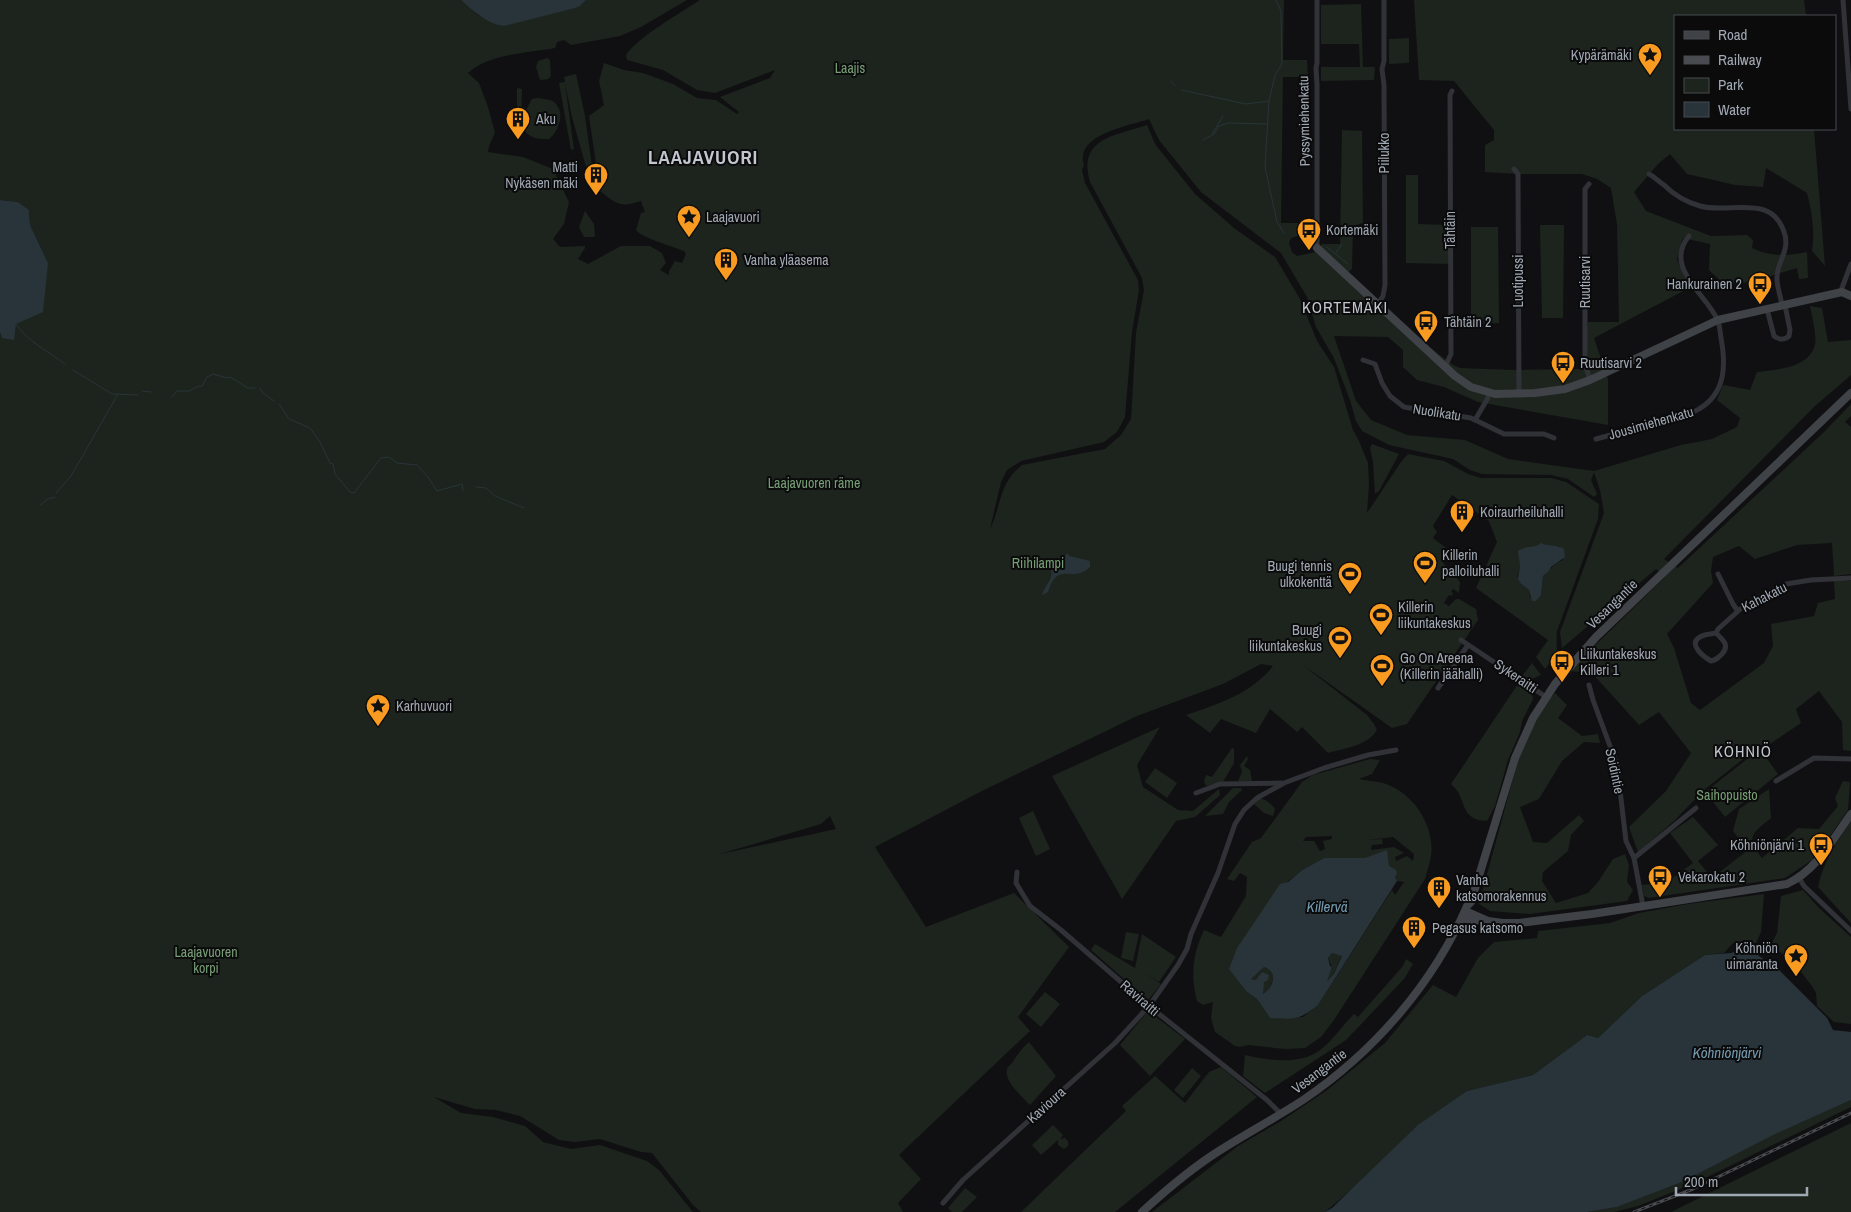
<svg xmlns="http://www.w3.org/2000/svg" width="1851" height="1212" font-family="'Archivo Narrow',sans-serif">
<rect width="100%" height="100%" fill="#101012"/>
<g fill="#1c241d" fill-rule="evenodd">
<path d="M0 0H461L479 16 490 21 580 6 586 0H687L641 27 620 36 571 45 564 40 557 42 555 48C527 53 489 54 468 73L479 83 488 107 495 133 489 146 488 152 523 157 553 169 569 202 564 224 553 239 560 247 585 246V248L578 259 588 264 621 246H650L662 253 666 263 660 270 669 275V271L675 261 682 263 686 254 684 251C674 247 640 237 636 230L641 213 645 212 641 201C621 208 616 204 600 191L589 116 604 105 599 81 604 63 624 70 643 73 673 84 697 98 716 100 737 114 739 112 720 97 770 78 775 70 715 93 697 90 663 70 627 60 626 55C636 38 682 12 700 0H1284L1283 60H1307L1308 80H1300L1299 77H1283L1281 223H1315V237L1298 236 1291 238 1289 243 1292 252 1297 256 1316 252 1322 244H1340L1342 130 1362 131 1363 223 1353 226 1352 269 1344 276 1388 316 1453 365 1460 368 1515 370 1581 369 1588 322H1619L1617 224 1611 188 1597 179 1582 174H1520L1485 172V145L1494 140V130L1454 81 1419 80 1414 0H1804L1806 16H1675V129H1814L1825 266 1812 251C1815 231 1812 213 1807 193L1766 168 1763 187 1735 185 1687 174 1670 154 1659 163 1634 192 1646 211 1711 236 1747 235 1753 240 1752 248C1771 257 1787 256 1807 252L1808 278 1799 279 1797 268 1758 280 1726 286 1709 270 1710 244 1683 238 1677 259 1689 288 1594 338 1608 379V425L1478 402 1444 387 1417 380 1403 367V350L1388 337 1334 336 1356 401 1371 420 1407 435 1465 440 1508 459 1594 471 1681 445 1712 439 1737 427 1740 418 1717 400 1723 385 1750 390 1757 372C1777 369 1808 369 1815 345 1817 337 1812 316 1810 306L1822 308 1828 342 1851 340V375L1814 407 1664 559 1678 568 1823 433 1851 404V416L1845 422 1851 427V574L1834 576 1832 543 1797 545 1755 559 1739 546 1713 557 1711 571 1713 583 1667 634 1674 648 1691 703 1700 710 1764 663 1773 646 1771 624 1814 616 1818 603 1835 599 1834 581H1851V751L1843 750 1842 722 1819 691 1796 709 1801 723 1767 746 1761 745 1757 748 1704 790 1674 821 1638 852 1629 827 1666 791 1691 753 1659 712 1639 725 1592 673 1569 671 1665 577 1656 569 1562 648 1560 632 1604 513 1600 490 1594 472 1591 480 1597 494 1594 497 1568 479 1551 475 1482 474 1470 470 1453 459 1389 445 1362 431 1356 421 1350 400 1334 358 1316 327 1307 297 1281 253 1201 192 1159 140 1149 119C1128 126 1074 135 1084 165L1082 170 1085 183 1138 280 1139 290 1132 332 1125 417 1117 432 1104 442 1021 461 1007 470 1001 482 990 529C1002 505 998 484 1022 465L1105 449 1121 435 1131 419 1136 333 1144 290 1142 278 1090 182C1077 138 1115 136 1147 125L1155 144 1195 194 1234 228 1275 257 1300 299 1317 341 1334 367 1353 430 1359 441 1368 463 1369 484 1367 513 1401 462 1408 454 1444 461 1468 474 1481 478H1551L1566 482 1599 504 1598 519 1557 631C1555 654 1562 649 1545 669L1536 657 1548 640 1476 588 1497 542 1489 521 1452 495 1433 526 1437 532 1433 538 1445 547 1443 563 1460 582 1459 593 1453 589 1451 592 1453 593 1452 596 1449 595 1444 603 1449 606 1456 599H1459L1476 609 1478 620 1407 724 1392 728 1303 665 1367 715 1374 724 1377 730C1367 746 1345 748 1328 753L1302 727 1297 732 1270 709 1256 733 1221 719 1210 733 1186 715C1218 704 1251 694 1273 666L1261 664 1223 684 1137 716 982 791 875 847 926 927 1014 893 1069 947 1018 1017 1030 1031 899 1155 921 1179 898 1203 903 1212H701L693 1205 652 1153 641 1152 600 1139 575 1142 559 1140 520 1116 496 1110 475 1109 434 1097 461 1113 493 1117 525 1126 543 1142 571 1149 600 1145 647 1161 659 1170 693 1212H0V332L2 338 16 324 48 263 30 225 29 210 18 202 0 200ZM1547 546H1560L1563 560C1554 563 1550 570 1543 576L1541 595 1530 597 1529 590 1521 584 1517 576 1520 570V559ZM830 816 836 829 720 854 821 824Z"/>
<path d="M1361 4 1363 67H1375L1374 80 1321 81V67H1360L1359 44H1321V5Z"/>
<path d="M1409 38V63L1389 64V39Z"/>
<path d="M547 58 550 60 551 76 548 79 540 80 536 67 538 61Z"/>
<path d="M576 74 585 116 593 173 588 174 572 117 565 84 574 149 571 150 559 83 565 82 564 77Z"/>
<path d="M517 88 522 89 521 125H517Z"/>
<path d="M538 98C543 99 550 99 554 102 566 112 559 131 549 139 538 139 531 139 524 130 522 118 526 109 532 99Z"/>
<path d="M1406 175H1418V224L1449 225 1451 264 1406 263Z"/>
<path d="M585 211 594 224 595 237H584L579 227Z"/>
<path d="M1540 225H1564L1563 318H1542Z"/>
<path d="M1471 227H1498L1499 323 1471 324Z"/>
<path d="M1372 444 1399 454 1379 491 1375 494 1373 462 1370 448Z"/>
<path d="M1532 663 1541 675 1532 679 1522 676Z"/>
<path d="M1520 681 1528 687 1526 690 1532 695 1533 699 1522 721 1520 732 1508 760 1495 806 1487 821C1458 820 1468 798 1451 784Z"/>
<path d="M1555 693 1567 705 1558 718 1582 736 1598 734 1600 743 1584 742 1562 761 1539 799 1520 807 1533 842 1547 843 1579 815 1584 821 1571 835 1568 851 1543 872 1542 881 1556 903 1588 893 1598 882 1613 859 1625 854 1629 865 1627 882 1633 890 1627 901 1530 914 1490 911 1479 904 1518 760C1527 737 1538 711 1555 693Z"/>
<path d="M1160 727 1137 765 1143 787 1178 810 1193 811 1219 789 1220 795 1195 817 1176 821 1122 899 1052 776Z"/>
<path d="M1232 748 1234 749V763L1223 782 1206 786 1204 781 1206 775 1212 777Z"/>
<path d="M1760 749 1778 774 1725 817 1705 792Z"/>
<path d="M1247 756 1248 759 1244 766 1250 770 1252 781H1238L1242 772 1240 765Z"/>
<path d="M1370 759 1380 760 1372 774 1359 779C1368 781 1378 781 1386 784 1414 794 1435 826 1431 856 1430 863 1427 871 1425 879L1334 1020 1321 1037 1305 1048 1285 1049 1248 1045 1240 1047 1235 1046 1215 1032 1211 1018 1213 1002 1203 1005 1197 1001C1190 976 1193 953 1204 930L1221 937 1246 896 1247 877 1240 873 1234 881 1227 879 1252 842 1261 838 1302 782 1313 775ZM1332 836V839L1323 841 1325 849 1320 851 1314 841H1303L1306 837ZM1393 837 1414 854 1413 861 1407 856 1396 861 1395 857 1404 853 1394 847 1371 850 1372 845 1383 844 1382 839 1367 840ZM1324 858H1365L1395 877 1397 881 1404 882 1395 895 1392 890 1318 1005 1303 1017 1270 1018 1257 999 1247 992 1235 974 1287 882 1302 870Z"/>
<path d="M1155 768 1177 783 1167 798 1145 782Z"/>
<path d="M1843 781 1850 782 1848 810 1830 836 1817 849 1812 860 1785 878 1649 898 1644 896 1642 885 1652 884 1659 888 1693 863 1670 833 1693 817 1718 845 1698 861 1712 878 1748 850 1733 831 1739 809 1769 789 1771 818C1753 833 1744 837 1762 858L1798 828 1819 829 1838 806 1835 798Z"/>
<path d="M1233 788H1241L1242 790 1229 802 1223 814 1205 816Z"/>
<path d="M1259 798C1265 799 1272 804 1275 809L1273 816 1264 813 1254 804Z"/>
<path d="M1033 811 1050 849 1036 856 1019 818Z"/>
<path d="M1851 821V923L1818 887C1823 862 1837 842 1851 821Z"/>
<path d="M1803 890 1819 908 1851 937V1024L1834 1022 1817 1006 1816 993 1812 986 1791 959 1770 946 1777 933 1781 896Z"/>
<path d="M1764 894 1761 932 1756 943H1733L1724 953 1705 955 1642 996 1598 1038 1587 1035 1533 1075 1467 1091 1325 1212H1152L1238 1146 1281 1121 1326 1091 1385 1043 1433 985 1456 997 1478 958 1494 942 1537 938 1538 931 1610 923 1639 913 1688 904Z"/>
<path d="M1126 932 1139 934 1133 961 1121 958Z"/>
<path d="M1142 934 1176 957 1159 982 1145 973 1161 984 1148 1000 1091 950 1095 944 1135 968Z"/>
<path d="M1332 953 1342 955 1334 974 1327 981V978L1332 967 1328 958Z"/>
<path d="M1406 959 1413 964 1404 979 1346 1040 1265 1093 1243 1076 1245 1055C1271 1061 1304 1066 1325 1046 1335 1037 1344 1024 1354 1014L1358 1017 1403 966Z"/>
<path d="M1264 967C1279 972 1273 987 1263 994L1256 980 1250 979Z"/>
<path d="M1045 992 1060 1004 1041 1027 1026 1014Z"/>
<path d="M1148 1011 1185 1039 1150 1076 1120 1045Z"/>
<path d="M1029 1042 1056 1076 1030 1105C1022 1096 1004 1082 1007 1069 1008 1066 1012 1064 1014 1060 1019 1053 1022 1048 1029 1042Z"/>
<path d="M1221 1067 1257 1097 1115 1212H1021L1126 1111 1122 1106 1155 1076 1185 1103 1209 1072Z"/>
<path d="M1192 1068 1201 1076 1183 1098 1174 1090Z"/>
<path d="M1851 1100V1107L1695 1183 1638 1206 1614 1212H1587L1617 1207 1682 1182 1774 1134Z"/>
<path d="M1851 1123V1212H1671Z"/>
<path d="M1053 1125 1063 1135 1060 1139 1065 1138 1068 1141V1146L1064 1149 1058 1145V1140L1041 1155 1032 1145Z"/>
<path d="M965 1188 977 1197 962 1212H952L948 1208Z"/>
</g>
<g fill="#29343a" fill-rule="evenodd">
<path d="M461 0H586L580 6 575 8 504 26C487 24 473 11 461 0Z"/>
<path d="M0 200 18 202 29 210 30 225 48 263 43 312 16 324 14 340 2 338 0 332Z"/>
<path d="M1541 543C1549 547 1558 544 1564 549L1565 557 1551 567 1549 571 1543 576 1541 595 1536 601H1532L1529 590 1521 584 1518 579C1518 574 1520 571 1520 567 1520 561 1518 556 1518 551 1527 545 1534 549 1541 543Z"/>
<path d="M1067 553 1069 556 1090 561V567C1073 584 1058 560 1048 592L1042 595C1046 582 1056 580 1049 563L1063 560Z"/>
<path d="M1387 850 1389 866 1396 870 1397 873 1395 877 1397 881 1318 1005C1298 1021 1295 1019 1270 1018L1257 999 1247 992 1229 969 1237 948 1280 884 1288 882 1302 870 1324 858H1365ZM1332 953 1342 956 1334 974 1327 981 1332 967 1330 966 1328 958ZM1264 967C1279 972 1273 988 1263 994L1264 982 1268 980 1269 975 1262 972 1256 980 1251 979Z"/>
<path d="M1743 949 1756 954 1777 968 1827 1018 1833 1030 1851 1032V1100L1773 1135 1682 1182 1617 1207 1587 1212H1325L1332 1208 1418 1125 1467 1091 1533 1075 1587 1035 1598 1038 1642 996 1705 955 1731 953Z"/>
</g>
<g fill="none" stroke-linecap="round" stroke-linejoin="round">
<g stroke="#29343a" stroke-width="1">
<path d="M1276 0 1281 11 1282 64 1275 75 1269 101 1265 167 1277 222 1284 233"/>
<path d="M1171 81 1175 86"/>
<path d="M1181 90 1246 104 1269 101"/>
<path d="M1212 134 1223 116"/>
<path d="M1203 140 1214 134 1219 126 1228 123 1267 124"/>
<path d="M1327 247 1348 264"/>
<path d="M1336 253 1342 244"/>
<path d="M16 324C28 342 48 351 65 364"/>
<path d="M73 370 112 394 138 395"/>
<path d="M260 388 263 393 274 401"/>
<path d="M142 391 151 392"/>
<path d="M172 397 177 391H190L196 387 202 386 207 377 213 374 227 378 230 377 248 388H255"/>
<path d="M279 404 289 419 310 428 320 442 330 463 333 464 335 474 350 492 354 493 381 458 389 457 397 463 417 465 428 477 437 491 462 484 463 491"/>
<path d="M476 487 486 488 495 496 524 508"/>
<path d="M56 493 71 476 118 394"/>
<path d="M40 505 48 499 55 497"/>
</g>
<g stroke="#313237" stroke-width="5">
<path d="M1317 0V63L1316 68 1317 85V248"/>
<path d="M1843 0 1851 109"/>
<path d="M1514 169 1518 174 1519 394"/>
<path d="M1649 174C1655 177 1658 181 1664 185 1674 195 1686 202 1700 206 1729 215 1773 191 1785 235 1789 251 1778 261 1777 276 1776 285 1781 296 1782 306"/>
<path d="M1589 184 1585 189V364L1590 380"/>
<path d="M1842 292V288L1851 264"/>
<path d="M1378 304 1383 296 1385 285 1384 85 1382 69 1384 61V0"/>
<path d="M1767 309 1774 336C1779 340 1785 340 1789 336L1790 330 1785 305"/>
<path d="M1363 360 1375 364 1382 383 1390 396 1404 407 1471 418 1504 434H1544L1554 438"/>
<path d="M1445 367 1451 354 1450 95 1452 91"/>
<path d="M1475 420 1488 398 1489 393"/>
<path d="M1596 439C1618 433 1640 427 1663 421 1675 418 1688 416 1699 409 1726 393 1726 365 1721 338 1720 332 1720 324 1717 319 1706 294 1663 267 1689 236"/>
<path d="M1718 574 1733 604 1737 610"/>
<path d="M1716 633C1723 640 1730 645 1722 654 1718 658 1716 660 1711 661 1704 657 1687 644 1700 637 1704 634 1711 634 1716 633L1718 629 1746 604 1786 584 1811 580 1851 578"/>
<path d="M1461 640 1546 697"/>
<path d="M1589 685 1593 700 1617 765 1626 841 1634 858"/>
<path d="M1438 688 1468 645"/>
<path d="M1776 781 1814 758 1851 759"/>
<path d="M1196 793 1220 784 1281 783"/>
<path d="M1017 872 1016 883 1030 906 1061 930 1149 1006 1267 1100 1280 1113"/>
<path d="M1799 878 1804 886 1851 931"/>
<path d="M1643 906 1634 858 1696 808"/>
<path d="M943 1203 963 1180 1115 1043 1149 1006 1178 965 1187 949 1191 934 1218 873 1235 824 1244 810 1257 798 1284 783 1324 768 1368 755 1396 750"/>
</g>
<g stroke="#3f4247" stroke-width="8">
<path d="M1317 248 1455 376 1471 387 1495 394 1535 393 1565 389 1590 380 1718 320 1842 292 1851 296"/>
<path d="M1465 911 1488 921 1503 923H1519L1592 914 1787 884C1817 870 1832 840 1851 814"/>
<path d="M1462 918 1474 921 1482 919"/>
<path d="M1142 1212C1167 1189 1193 1167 1222 1149 1249 1132 1277 1117 1303 1100 1374 1052 1433 984 1467 906L1471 902 1515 758 1533 718 1555 684 1596 637 1851 393"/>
</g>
<defs>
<path id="rail" d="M1634 1212 1693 1189 1851 1113"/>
</defs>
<use href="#rail" stroke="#484b50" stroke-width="3"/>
<use href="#rail" stroke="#0b0b0c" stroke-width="1" stroke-dasharray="4" stroke-linecap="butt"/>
</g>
<defs>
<symbol id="sight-pin" viewBox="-11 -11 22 30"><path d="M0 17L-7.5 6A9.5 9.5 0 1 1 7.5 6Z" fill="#f99b21" stroke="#0b0b0c"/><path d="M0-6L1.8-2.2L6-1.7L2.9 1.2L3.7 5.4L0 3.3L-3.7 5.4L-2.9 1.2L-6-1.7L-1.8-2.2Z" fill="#111"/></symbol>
<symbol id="building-pin" viewBox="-11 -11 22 30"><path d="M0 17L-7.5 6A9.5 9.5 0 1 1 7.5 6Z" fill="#f99b21" stroke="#0b0b0c"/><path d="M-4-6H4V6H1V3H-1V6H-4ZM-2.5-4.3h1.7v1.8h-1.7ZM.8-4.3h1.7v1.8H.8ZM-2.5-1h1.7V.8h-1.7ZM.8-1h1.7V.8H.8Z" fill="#111"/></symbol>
<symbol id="bus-pin" viewBox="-11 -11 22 30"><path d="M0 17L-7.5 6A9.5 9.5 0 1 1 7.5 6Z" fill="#f99b21" stroke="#0b0b0c"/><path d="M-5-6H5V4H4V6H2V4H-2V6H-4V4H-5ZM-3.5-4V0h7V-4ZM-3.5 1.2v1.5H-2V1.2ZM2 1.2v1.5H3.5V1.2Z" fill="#111"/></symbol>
<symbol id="stadium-pin" viewBox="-11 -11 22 30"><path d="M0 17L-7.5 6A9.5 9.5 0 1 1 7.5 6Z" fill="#f99b21" stroke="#0b0b0c"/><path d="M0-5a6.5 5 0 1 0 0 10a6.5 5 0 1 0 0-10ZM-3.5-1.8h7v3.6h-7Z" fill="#111"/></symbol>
</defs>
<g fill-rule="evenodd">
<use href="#sight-pin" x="1636" y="41" width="28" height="38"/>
<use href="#building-pin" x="504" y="105" width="28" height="38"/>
<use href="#building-pin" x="582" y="161" width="28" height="38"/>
<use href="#sight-pin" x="675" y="203" width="28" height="38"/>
<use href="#bus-pin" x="1295" y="216" width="28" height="38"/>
<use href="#building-pin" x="712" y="246" width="28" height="38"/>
<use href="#bus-pin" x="1746" y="270" width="28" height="38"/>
<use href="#bus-pin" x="1412" y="308" width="28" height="38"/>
<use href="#bus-pin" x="1549" y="349" width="28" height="38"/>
<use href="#building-pin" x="1448" y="498" width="28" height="38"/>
<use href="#stadium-pin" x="1411" y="549" width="28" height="38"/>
<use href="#stadium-pin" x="1336" y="560" width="28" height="38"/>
<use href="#stadium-pin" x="1367" y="601" width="28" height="38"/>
<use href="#stadium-pin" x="1326" y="624" width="28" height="38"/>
<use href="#bus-pin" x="1548" y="648" width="28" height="38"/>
<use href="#stadium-pin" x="1368" y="652" width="28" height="38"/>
<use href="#sight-pin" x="364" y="692" width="28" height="38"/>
<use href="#bus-pin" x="1807" y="831" width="28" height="38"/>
<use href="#bus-pin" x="1646" y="863" width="28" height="38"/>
<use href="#building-pin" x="1425" y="874" width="28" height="38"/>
<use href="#building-pin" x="1400" y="914" width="28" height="38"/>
<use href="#sight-pin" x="1782" y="942" width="28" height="38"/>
</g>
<g text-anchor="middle" stroke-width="4" stroke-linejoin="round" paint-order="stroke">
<g font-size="14" fill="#a0a8b3" stroke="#0b0b0c" text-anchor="start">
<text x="1632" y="60" text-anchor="end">Kypärämäki</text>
<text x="536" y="124">Aku</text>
<text x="578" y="172" text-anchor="end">Matti<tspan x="578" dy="16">Nykäsen mäki</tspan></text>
<text x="706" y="222">Laajavuori</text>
<text x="1326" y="235">Kortemäki</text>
<text x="744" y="265">Vanha yläasema</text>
<text x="1742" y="289" text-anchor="end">Hankurainen 2</text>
<text x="1444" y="327">Tähtäin 2</text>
<text x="1580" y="368">Ruutisarvi 2</text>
<text x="1480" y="517">Koiraurheiluhalli</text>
<text x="1442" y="560">Killerin<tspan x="1442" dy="16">palloiluhalli</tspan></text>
<text x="1332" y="571" text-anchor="end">Buugi tennis<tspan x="1332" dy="16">ulkokenttä</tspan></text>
<text x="1398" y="612">Killerin<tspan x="1398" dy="16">liikuntakeskus</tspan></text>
<text x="1322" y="635" text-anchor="end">Buugi<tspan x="1322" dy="16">liikuntakeskus</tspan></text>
<text x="1580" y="659">Liikuntakeskus<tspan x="1580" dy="16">Killeri 1</tspan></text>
<text x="1400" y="663">Go On Areena<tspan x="1400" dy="16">(Killerin jäähalli)</tspan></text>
<text x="396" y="711">Karhuvuori</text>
<text x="1804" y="850" text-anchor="end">Köhniönjärvi 1</text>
<text x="1678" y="882">Vekarokatu 2</text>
<text x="1456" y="885">Vanha<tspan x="1456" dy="16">katsomorakennus</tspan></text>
<text x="1432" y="933">Pegasus katsomo</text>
<text x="1778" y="953" text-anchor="end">Köhniön<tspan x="1778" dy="16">uimaranta</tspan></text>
</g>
<g font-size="14" fill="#789f76" stroke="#0b0b0c">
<text x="850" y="73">Laajis</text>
<text x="814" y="488">Laajavuoren räme</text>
<text x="1038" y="568">Riihilampi</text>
<text x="1727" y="800">Saihopuisto</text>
<text x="206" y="957">Laajavuoren<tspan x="206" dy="16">korpi</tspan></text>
</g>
<g font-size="14" fill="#a0a8b3" stroke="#0b0b0c">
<text transform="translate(1304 121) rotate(-91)" y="5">Pyssymiehenkatu</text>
<text transform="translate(1384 153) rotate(-90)" y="5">Piilukko</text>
<text transform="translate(1450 230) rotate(-90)" y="5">Tähtäin</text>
<text transform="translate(1518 281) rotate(-90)" y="5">Luotipussi</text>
<text transform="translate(1585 282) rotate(-90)" y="5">Ruutisarvi</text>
<text transform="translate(1437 412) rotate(9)" y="5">Nuolikatu</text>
<text transform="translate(1651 423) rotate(-16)" y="5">Jousimiehenkatu</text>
<text transform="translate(1764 597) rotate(-27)" y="5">Kahakatu</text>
<text transform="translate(1612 604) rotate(-44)" y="5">Vesangantie</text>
<text transform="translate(1516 676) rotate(34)" y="5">Sykeraitti</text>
<text transform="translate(1615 771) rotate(78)" y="5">Soidintie</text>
<text transform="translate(1140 998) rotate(41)" y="5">Raviraitti</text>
<text transform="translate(1319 1071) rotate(-37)" y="5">Vesangantie</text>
<text transform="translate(1046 1105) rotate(-42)" y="5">Kavioura</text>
</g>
<g font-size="15" font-style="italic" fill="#759bb1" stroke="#0b0b0c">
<text x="1327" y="912">Killervä</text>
<text x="1727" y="1058">Köhniönjärvi</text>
</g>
<g font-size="16" letter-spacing="1" fill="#c2c6cf" stroke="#0b0b0c">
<text x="1345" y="313">KORTEMÄKI</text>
<text x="1743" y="757">KÖHNIÖ</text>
</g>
<g font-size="19" font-weight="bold" letter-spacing="1" fill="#c2c6cf" stroke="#0b0b0c">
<text x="703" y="164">LAAJAVUORI</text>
</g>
</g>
<rect x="1674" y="15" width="162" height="115" fill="#0b0b0c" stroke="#474a4f"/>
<rect x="1684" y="31" width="25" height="8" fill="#3f4247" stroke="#474a4f"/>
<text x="1718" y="40" font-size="15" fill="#a0a8b3">Road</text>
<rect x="1684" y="56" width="25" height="8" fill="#484b50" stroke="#474a4f"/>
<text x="1718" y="65" font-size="15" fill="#a0a8b3">Railway</text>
<rect x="1684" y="78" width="25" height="15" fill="#1c241d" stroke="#474a4f"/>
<text x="1718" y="90" font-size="15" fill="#a0a8b3">Park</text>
<rect x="1684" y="102" width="25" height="15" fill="#29343a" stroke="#474a4f"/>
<text x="1718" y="115" font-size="15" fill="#a0a8b3">Water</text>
<path d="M1676 1187v8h131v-8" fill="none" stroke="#a0a8b3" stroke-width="2.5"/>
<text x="1684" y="1187" font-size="15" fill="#a0a8b3" stroke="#0b0b0c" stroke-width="4" paint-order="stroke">200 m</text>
</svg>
